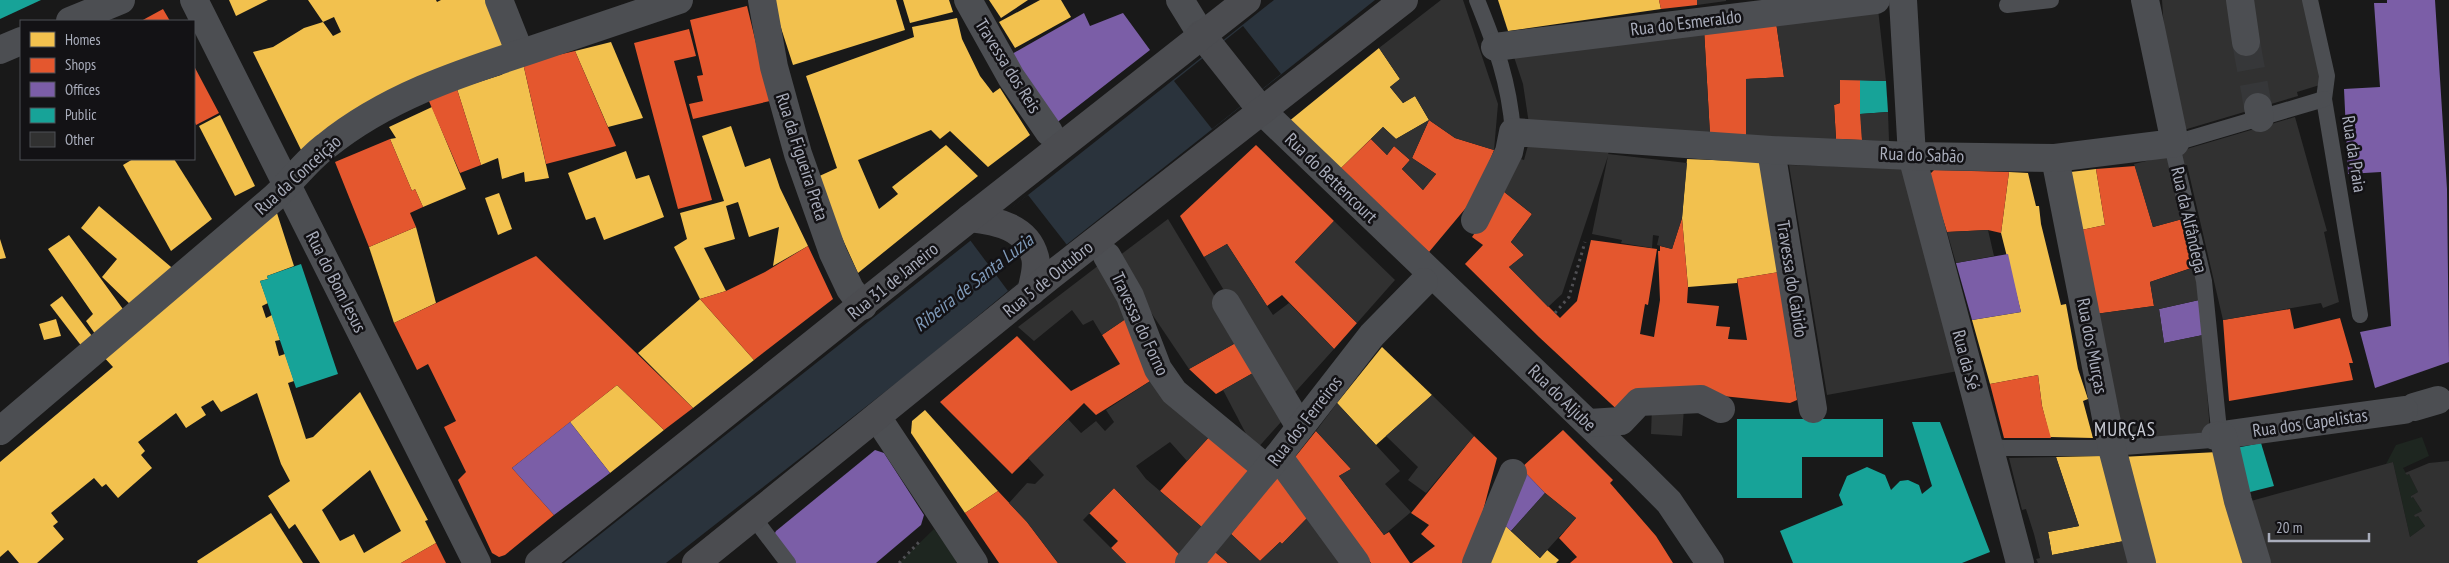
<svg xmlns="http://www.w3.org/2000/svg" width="2449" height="563" font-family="'PT Sans Narrow',sans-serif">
<rect width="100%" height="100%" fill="#191919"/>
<g fill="#1e2620">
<path d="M2422 437 2429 456 2403 468 2407 475 2409 474 2418 492 2411 496 2413 497 2422 511 2414 515 2418 516 2425 526 2410 537 2393 462 2386 464 2396 445Z"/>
<path d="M934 529 959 563H899Z"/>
</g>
<path fill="#2a333c" d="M1274 0H1375L1008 291 918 366 666 563H564Z"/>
<g fill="#191919">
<path d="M1243 26 1281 74 1212 129 1174 81Z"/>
<path d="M1028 195 1067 245 1008 291 970 240Z"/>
</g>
<g fill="#f2c14e" fill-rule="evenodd">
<path d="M229 0H268L236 16Z"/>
<path d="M308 0H436L437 2 441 0H490L512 44 305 158 253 52 273 47 304 28 323 22ZM334 17 341 32 333 36 323 22Z"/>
<path d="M772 0H896L905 30 793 65Z"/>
<path d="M903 0H949L953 12 910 23Z"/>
<path d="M989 0H1028L1001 18Z"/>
<path d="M1040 0H1061L1071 17 1015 48 999 22Z"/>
<path d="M1498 0H1659L1661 9 1508 31Z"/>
<path d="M957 18 962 39 980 76 993 93 1000 88 1030 135 988 167 950 131 940 139 931 130 858 160 879 209 898 194 892 187 946 145 978 176 858 273 815 178 837 168 806 76 914 37 912 27Z"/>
<path d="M611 42 643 118 608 127 575 51Z"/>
<path d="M1379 48 1400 79 1390 87 1403 103 1415 96 1429 120 1396 139 1383 127 1338 171 1288 122Z"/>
<path d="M523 63 549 178 525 182 524 172 502 179 498 158 481 165 457 89 501 75Z"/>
<path d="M432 107 466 189 423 207 415 189 412 191 390 139 396 138 389 127Z"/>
<path d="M220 115 255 186 235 196 199 126Z"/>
<path d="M731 126 745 167 770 158 780 188 808 246 773 266 779 227 749 237 738 202 726 206 735 239 704 248 726 291 700 299 754 360 693 408 638 353 700 299 674 247 687 239 680 213 724 201 702 136Z"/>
<path d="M626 151 636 179 649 175 664 217 604 240 595 217 586 220 568 173Z"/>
<path d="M133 159H174L212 219 171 251 123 165Z"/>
<path d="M1687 159 1762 162 1779 272 1737 279V283L1688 287 1682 218Z"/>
<path d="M2096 169 2105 225 2072 232 2062 173Z"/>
<path d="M2009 172 2028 173 2036 206H2039L2041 224 2061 305 2066 304 2078 369 2088 399 2083 401 2093 438 2050 437 2042 406 2038 375 1990 384 1972 320 2021 312 2001 233Z"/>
<path d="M499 193 512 229 498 235 485 198Z"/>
<path d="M99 206 177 272 132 306 102 277 117 259 81 228Z"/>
<path d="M276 210 294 266 267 276 268 279 260 281 268 303 262 306 266 318 272 315 280 340 275 341 279 356 285 354 294 381 288 383 306 439 313 437 360 392 428 520 425 521 436 543 401 563H320L295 524 289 529 268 496 290 481 281 464 257 393 221 412 213 400 201 407 206 415 186 428 176 413 138 442 145 451 141 455 152 468 118 498 106 484 102 487 94 478 51 513 58 522 53 526 64 539 37 563H19L8 550 0 557V462L113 367 101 354ZM370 470 401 531 364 553 354 534 340 541 322 510Z"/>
<path d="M416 227 436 303 394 323 369 247Z"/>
<path d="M69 235 128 316 98 338 86 321 93 314 48 249Z"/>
<path d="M0 239 6 258 0 259Z"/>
<path d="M62 296 98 344 86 352 50 305Z"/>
<path d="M56 319 61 336 44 340 39 324Z"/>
<path d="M1382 347 1432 395 1376 445 1337 403Z"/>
<path d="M617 385 664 430 610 473 570 422Z"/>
<path d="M925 410 998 491 965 513 911 433 912 421Z"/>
<path d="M2218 452 2253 563H2149L2121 457Z"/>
<path d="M2104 456 2124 541 2052 555 2048 532 2079 526 2056 457Z"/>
<path d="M271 513 303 563H198L197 561Z"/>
<path d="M1498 519 1540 558 1547 550 1559 560 1556 563H1488Z"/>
</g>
<g fill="#e4572e">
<path d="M1659 0H1697V5L1661 9Z"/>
<path d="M747 6 770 101 693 119 689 104 703 101 697 76 703 75 690 20Z"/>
<path d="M163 9 170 21H141Z"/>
<path d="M1776 22 1784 77 1746 79V137L1710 135 1704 29Z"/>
<path d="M689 29 696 56 674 61 712 200 678 209 634 43Z"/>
<path d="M575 51 616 146 546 164 523 63Z"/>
<path d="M194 66 219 113 196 125 194 120Z"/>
<path d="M1840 80H1860L1862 140 1836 139 1834 105 1840 103Z"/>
<path d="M457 89 481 165 460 173 428 99Z"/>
<path d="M1429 120 1455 138 1494 150 1475 197 1429 252 1338 171 1371 139 1387 155 1394 146 1410 160 1402 169 1423 190 1436 174 1412 158Z"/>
<path d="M390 139 412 191 415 189 423 207 410 213 416 227 369 247 335 162Z"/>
<path d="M1256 145 1334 221 1295 262 1357 323 1334 349 1282 295 1267 306 1227 244 1204 257 1180 216Z"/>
<path d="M2135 166 2153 227 2186 218 2197 266 2150 282 2154 306 2088 315 2072 232 2105 225 2096 169Z"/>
<path d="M1934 170 2009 172 2001 233 1988 230 1947 232 1929 175Z"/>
<path d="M1503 191 1532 214 1511 242 1524 255 1509 267 1560 318 1577 301 1591 240 1657 249 1648 305 1645 304 1640 334 1654 337 1660 300 1658 251H1660V246L1672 249 1682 218 1688 287 1687 303 1719 306 1716 326 1730 327 1728 339 1747 340 1737 279 1779 272 1797 400 1790 403 1646 388 1624 416 1539 337 1465 264 1483 245 1472 237Z"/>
<path d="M808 246 833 299 754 360 700 299 726 291 765 272Z"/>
<path d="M536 256 693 408 664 430 617 385 512 468 554 515 505 555 499 557 492 553 458 480 466 472 444 427 456 421 428 364 417 370 394 323Z"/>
<path d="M2290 309 2294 329 2340 318 2353 363H2349L2353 380 2229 401 2223 320Z"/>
<path d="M1130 316 1155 378 1096 415 1084 403 1012 474 940 402 1017 336 1071 391 1120 364 1102 335Z"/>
<path d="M1241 340 1260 369 1223 390 1216 394 1189 369Z"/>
<path d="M2038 375 2042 406 2051 438H2004L1990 384Z"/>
<path d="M1563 430 1613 480 1610 483 1656 536 1673 563H1570L1577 557 1559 538 1576 518 1545 493 1521 468Z"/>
<path d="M1316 431 1351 469 1339 476 1384 535 1389 532 1410 563H1371L1363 552 1364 551 1292 461Z"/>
<path d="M1210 436 1252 471 1204 529 1160 491Z"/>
<path d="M1474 436 1497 458 1470 560 1468 563H1412L1435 546 1421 534 1429 525 1411 513Z"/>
<path d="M1279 474 1309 516 1282 544 1280 542 1260 561 1231 534Z"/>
<path d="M1114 488 1181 556 1175 563H1126L1111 548 1118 541 1089 513Z"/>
<path d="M998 491 1027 522 1058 563H999L965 513Z"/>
<path d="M436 543 446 563H401Z"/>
<path d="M1214 551 1228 563H1203Z"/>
</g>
<g fill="#7b5ea7">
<path d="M2387 0H2435L2447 189 2449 362 2375 388 2360 332 2391 326 2381 172 2348 174 2344 89 2380 87 2374 3H2387Z"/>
<path d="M1084 13 1090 26 1123 13 1150 50 1055 124 1012 54Z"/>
<path d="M2008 254 2021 312 1972 320 1956 263Z"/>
<path d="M2199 300 2203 335 2164 343 2159 309Z"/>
<path d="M570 422 610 473 554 515 512 468Z"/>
<path d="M875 450 884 453 924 515 921 525 876 563H793L774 535 776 531Z"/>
<path d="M1521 468 1545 493 1511 531 1498 519Z"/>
</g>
<g fill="#17a398">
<path d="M0 0H41L0 19Z"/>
<path d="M1860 80 1886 81 1888 112 1860 114Z"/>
<path d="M301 264 338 374 296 388 260 281 268 279 267 276Z"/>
<path d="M1737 419H1883V457H1802V498H1737Z"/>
<path d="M1912 422H1940L1990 552 1962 563H1793L1780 531 1843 505 1839 495 1847 476 1867 467 1885 475 1891 490 1900 481 1908 480 1919 485 1922 494 1932 486Z"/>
<path d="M2261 443 2274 486 2242 494 2236 448Z"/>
</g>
<g fill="#313131">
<path d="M1441 0H1463L1498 104 1494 150 1455 138 1429 120 1412 158 1436 174 1423 190 1402 169 1410 160 1394 146 1387 155 1371 139 1383 127 1396 139 1429 120 1415 96 1403 103 1390 87 1400 79 1379 48Z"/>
<path d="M1697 0H1726V1L1697 5Z"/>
<path d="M2162 0H2305L2323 84 2297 92 2298 96 2177 132 2168 90Z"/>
<path d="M1878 9 1886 81 1840 80V103L1834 105 1836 139 1746 137V79L1784 77 1776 22Z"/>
<path d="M1704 29 1710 135 1529 124 1523 84 1512 51Z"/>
<path d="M1888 112 1889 141 1862 140 1860 114Z"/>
<path d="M2295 117 2327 231 2324 232 2339 302 2323 308 2321 303 2223 320 2187 165 2183 166 2180 151Z"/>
<path d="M1530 138 1610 150 1608 154 1687 163 1682 218 1672 249 1657 245 1659 236 1653 235 1652 248 1621 243 1622 240 1592 234 1608 156 1562 294 1548 307 1509 267 1524 255 1511 242 1532 214 1503 191 1521 159 1524 160Z"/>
<path d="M2167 156 2186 218 2153 227 2134 164Z"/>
<path d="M1789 165 1905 168 1958 371 1827 395Z"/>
<path d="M1168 219 1241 340 1189 369 1115 259Z"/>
<path d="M1334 221 1395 280 1357 323 1295 262Z"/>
<path d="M1988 230 1994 256 1956 263 1947 232Z"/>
<path d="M1227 244 1273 315 1289 303 1334 349 1289 399 1204 257Z"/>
<path d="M1103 262 1130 316 1102 335 1093 320 1083 325 1072 310 1034 341 1018 327Z"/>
<path d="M2195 267 2199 300 2159 309 2164 343 2203 335 2210 432 2117 441 2088 315 2154 306 2150 282Z"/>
<path d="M1260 369 1289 413 1255 451 1223 390Z"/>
<path d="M1155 378 1210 436 1187 461 1170 442 1136 466 1146 479 1204 529 1181 556 1114 488 1083 520 1126 563H1058L1027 522 1009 503 1027 483 1035 484 1044 475 1028 458 1068 419 1081 433 1096 421 1105 431 1114 422 1106 410Z"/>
<path d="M1432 395 1474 436 1426 493 1408 480 1418 467 1386 436Z"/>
<path d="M1337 403 1400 471 1385 484 1411 512 1384 535 1339 476 1351 469 1316 431Z"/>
<path d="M1652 407 1684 408 1682 436 1651 434Z"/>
<path d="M2056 457 2079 526 2048 532 2052 555 2124 541 2129 563H2038L2036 559 2040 558 2034 534 2026 509 2022 510 2009 458Z"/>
<path d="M2449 461V563H2269L2251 501 2393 462 2410 537 2425 526 2418 516 2415 517 2414 515 2422 511 2413 497 2411 498V496L2418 492 2409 474 2407 475 2405 473 2429 463Z"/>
<path d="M1545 493 1576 518 1540 558 1511 531Z"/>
<path d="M1309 516 1345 563H1228L1215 552 1231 534 1260 561 1280 542 1282 544Z"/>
</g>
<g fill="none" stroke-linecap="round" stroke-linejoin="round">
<path stroke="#363739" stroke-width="28" stroke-dasharray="28 14" stroke-linecap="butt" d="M2246 42 2258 107"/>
<g stroke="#4f4f53" stroke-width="3" stroke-dasharray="2.5 4" stroke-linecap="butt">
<path d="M1555 313 1569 297 1585 242"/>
<path d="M899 563 921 540"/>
</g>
<g stroke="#4c4e52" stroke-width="16">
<path d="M1477 0C1496 47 1509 81 1513 132"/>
<path d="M2310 0 2327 76 2324 99 2360 315"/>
<path d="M2007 5 2051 0"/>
<path d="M1989 446 2003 448H2112L2211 440 2219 430 2204 281 2173 150 2175 143 2324 99"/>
<path d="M753 517 788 563"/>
</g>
<g stroke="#4c4e52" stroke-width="28">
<path d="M194 0 477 563"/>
<path d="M499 0 520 53"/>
<path d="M762 0 774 67 798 154 833 253 850 289 863 306"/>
<path d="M968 0 1011 77 1049 132"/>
<path d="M1180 0 1201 34"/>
<path d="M1903 0 1912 156 2020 563"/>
<path d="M2240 0 2246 42"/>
<path d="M70 21 121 0"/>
<path d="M1495 47 1876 0"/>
<path d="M0 50 21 41"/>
<path d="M2258 107 2260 118"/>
<path d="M1262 111 1639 472 1669 502 1710 563"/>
<path d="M1771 150 1813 409"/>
<path d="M2055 158 2112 448 2142 563"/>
<path d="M1475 220 1509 152 1513 132 1771 150 1912 156 2055 158 2175 143 2145 0"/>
<path d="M1107 256 1130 296 1158 369 1174 392 1267 469"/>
<path d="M1226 303 1300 427"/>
<path d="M2414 407 2438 400"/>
<path d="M877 417 974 563"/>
<path d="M1589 423 1621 421 1639 402 1701 399 1721 409"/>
<path d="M0 431 275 197C292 181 306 161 326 146 385 98 457 74 528 51 578 34 629 17 679 0"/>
<path d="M2215 436 2404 410"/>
<path d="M2223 436 2238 501 2257 563"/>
<path d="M1278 456 1356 563"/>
<path d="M1189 563 1278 456 1372 335 1424 282"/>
<path d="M1476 563 1513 473"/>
</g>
<g stroke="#4b4c50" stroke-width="28">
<path d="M1201 34 1262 111"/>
<path d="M970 218C997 221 1027 227 1035 257 1038 268 1033 281 1031 292"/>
<path d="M539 563 970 218 1247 0"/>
<path d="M696 563 1049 277 1404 0"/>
</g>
</g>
<g text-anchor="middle" stroke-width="5" stroke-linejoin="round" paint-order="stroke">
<g font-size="18" fill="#a9adbb" stroke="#131215">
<text transform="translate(1686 23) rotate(-7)" y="6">Rua do Esmeraldo</text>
<text transform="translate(1008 66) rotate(58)" y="6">Travessa dos Reis</text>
<text transform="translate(2354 154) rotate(81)" y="6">Rua da Praia</text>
<text transform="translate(1922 155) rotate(2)" y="6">Rua do Sabão</text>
<text transform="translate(802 157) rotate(72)" y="6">Rua da Figueira Preta</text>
<text transform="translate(298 175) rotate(-42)" y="6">Rua da Conceição</text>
<text transform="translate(1331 178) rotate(44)" y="6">Rua do Bettencourt</text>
<text transform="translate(2189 220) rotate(77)" y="6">Rua da Alfândega</text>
<text transform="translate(1048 279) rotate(-39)" y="6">Rua 5 de Outubro</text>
<text transform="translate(1792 279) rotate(81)" y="6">Travessa do Cabido</text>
<text transform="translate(893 281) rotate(-39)" y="6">Rua 31 de Janeiro</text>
<text transform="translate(336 282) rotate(63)" y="6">Rua do Bom Jesus</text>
<text transform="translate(1140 324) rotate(65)" y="6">Travessa do Forno</text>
<text transform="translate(2092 346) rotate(79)" y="6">Rua dos Murças</text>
<text transform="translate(1966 360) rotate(75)" y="6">Rua da Sé</text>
<text transform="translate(1562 398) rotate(44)" y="6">Rua do Aljube</text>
<text transform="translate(1305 421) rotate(-52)" y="6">Rua dos Ferreiros</text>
<text transform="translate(2310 423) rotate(-8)" y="6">Rua dos Capelistas</text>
</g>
<g font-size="19" font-style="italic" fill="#7e99b8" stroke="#131215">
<text transform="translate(973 282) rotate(-38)" y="7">Ribeira de Santa Luzia</text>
</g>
<g font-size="19" letter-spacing="1" fill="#cacdd6" stroke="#131215">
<text x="2125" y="436">MURÇAS</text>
</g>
</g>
<rect x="20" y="20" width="175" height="140" fill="#131215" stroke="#4f5057"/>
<rect x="30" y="32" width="25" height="15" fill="#f2c14e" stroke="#4f5057"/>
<text x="65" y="45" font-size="15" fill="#a9adbb">Homes</text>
<rect x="30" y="58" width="25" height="15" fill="#e4572e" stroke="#4f5057"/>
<text x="65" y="70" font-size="15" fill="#a9adbb">Shops</text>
<rect x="30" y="82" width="25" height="15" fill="#7b5ea7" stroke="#4f5057"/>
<text x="65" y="95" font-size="15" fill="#a9adbb">Offices</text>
<rect x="30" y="108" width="25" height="15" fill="#17a398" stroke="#4f5057"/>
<text x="65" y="120" font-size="15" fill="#a9adbb">Public</text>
<rect x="30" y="132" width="25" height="15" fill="#313131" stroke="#4f5057"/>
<text x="65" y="145" font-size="15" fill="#a9adbb">Other</text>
<path d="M2269 533v8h100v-8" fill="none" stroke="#a9adbb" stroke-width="2.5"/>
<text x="2276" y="533" font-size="15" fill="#a9adbb" stroke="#131215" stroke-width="4" paint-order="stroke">20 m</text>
</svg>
